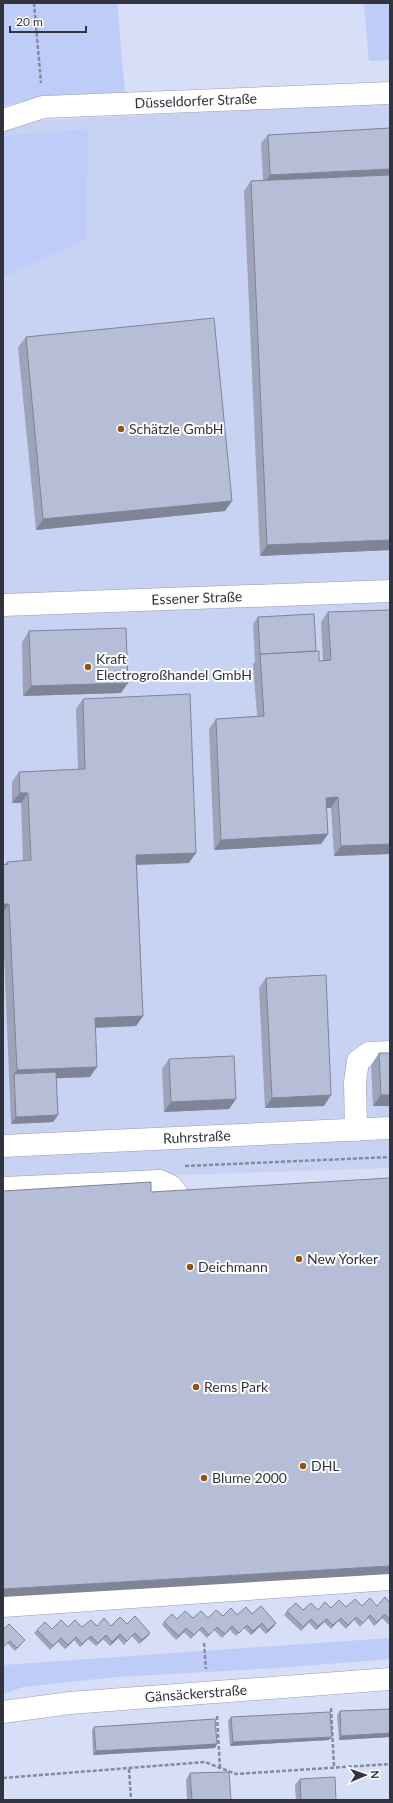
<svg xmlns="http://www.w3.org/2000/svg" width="393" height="1803" font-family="Lato,sans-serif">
<rect width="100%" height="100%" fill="#d6def8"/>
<path fill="#c8d2f2" d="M390 103V1168L3 1181V122Z"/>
<g fill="#beccf8">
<path d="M3 3H117L125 92 29 100 3 106Z"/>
<path d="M364 3H390V60L369 61Z"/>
<path d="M88 129 86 239 3 277V138L10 135Z"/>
<path d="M390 1638V1659L277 1668 116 1677 23 1687 3 1694V1665Z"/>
</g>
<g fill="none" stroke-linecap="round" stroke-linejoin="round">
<defs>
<g id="minor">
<path id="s1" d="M3 120 43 107 390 93"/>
<path id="s2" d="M3 605 390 591"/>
<path d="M356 1130 355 1082 358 1061 369 1053 390 1052"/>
<path id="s3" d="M3 1146 390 1128"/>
<path d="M3 1188 160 1181 171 1186 181 1199"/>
<path d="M3 1606 390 1579"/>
<path id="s4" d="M3 1712 70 1703 390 1679"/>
</g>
</defs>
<use href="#minor" stroke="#969db5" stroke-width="23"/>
<g stroke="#858a9c" stroke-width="2.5" stroke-dasharray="4 2" stroke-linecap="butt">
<path d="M34 3 41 83"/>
<path d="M185 1166 390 1157"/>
<path d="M204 1643 206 1669"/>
<path d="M331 1708 334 1767"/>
<path d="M217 1716 220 1768"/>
<path d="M129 1769 131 1800"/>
<path d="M3 1778 205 1762 236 1774 390 1764"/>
</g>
<use href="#minor" stroke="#fff" stroke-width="22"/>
</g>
<g fill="#9da3b9">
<path d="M390 128V550L260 556 244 191 251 181 263 180 261 143 268 135Z"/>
<path d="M26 337 225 511 36 530 18 347Z"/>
<path d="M328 612 390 854 334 856 331 808H326L328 834 321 844 214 850 209 729 216 719 257 716 253 664 255 662 253 624 258 617 316 651 319 661H323L321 622Z"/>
<path d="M29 631 121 693 23 696 22 642Z"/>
<path d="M83 699 189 863 137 865 143 1016 136 1026 95 1028 90 1077 56 1078 58 1115 53 1122 11 1124 3 929V865L5 864 7 862 23 861 21 803H12V782L19 772 78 769 76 709Z"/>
<path d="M266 978 324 1106 265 1108 259 988Z"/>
<path d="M379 1053 390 1106H373L371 1065Z"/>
<path d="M169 1059 236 1099 229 1109 164 1112 162 1069Z"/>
<path d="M390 1603V1626L382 1618 374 1626 368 1618 360 1627 354 1620 346 1629 338 1621 331 1629 324 1622 316 1630 309 1623 301 1631 284 1615 287 1611 318 1610 331 1608 377 1606Z"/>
<path d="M252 1614 276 1623 274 1626 266 1634 259 1627 251 1635 244 1628 236 1636 230 1630 222 1638 214 1630 207 1638 199 1630 191 1639 184 1632 176 1640 162 1625 164 1622 177 1619 208 1618 237 1615Z"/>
<path d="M127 1624 150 1633 148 1636 139 1644 132 1636 124 1645 118 1638 110 1646 103 1639 96 1646 88 1639 80 1647 74 1640 65 1649 58 1642 50 1650 34 1633 37 1630 68 1627H82Z"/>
<path d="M3 1630 22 1644 15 1651 8 1644Z"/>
<path d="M390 1709V1737L339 1740 337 1715 340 1711Z"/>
<path d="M231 1717 329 1740 230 1746 228 1721Z"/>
<path d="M94 1727 217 1744 215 1748 93 1755 92 1730Z"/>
<path d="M190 1773 231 1800H187L186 1780Z"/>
<path d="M300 1779 336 1800H296L295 1785Z"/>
</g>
<g fill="#7f8596">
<path d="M390 169V177L264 184 270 175Z"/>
<path d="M232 501 225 511 36 530 43 519Z"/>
<path d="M390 540V550L260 556 267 545Z"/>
<path d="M128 683 121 693 23 696 31 686Z"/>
<path d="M20 793H28L21 803H12Z"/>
<path d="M338 797 331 808H319L326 798Z"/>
<path d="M328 834 321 844 214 850 221 840Z"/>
<path d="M390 844V854L334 856 341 846Z"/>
<path d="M196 853 189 863 129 865 136 855Z"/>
<path d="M3 904H9L3 913Z"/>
<path d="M143 1016 136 1026 88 1028 95 1018Z"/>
<path d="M97 1067 90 1077 15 1080 14 1074 17 1070Z"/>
<path d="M331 1095 324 1106 265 1108 272 1098Z"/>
<path d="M381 1095H390V1106H373Z"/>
<path d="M236 1099 229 1109 164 1112 171 1102Z"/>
<path d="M58 1115 53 1122 11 1124 16 1117Z"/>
<path d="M390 1566V1574L3 1597V1589Z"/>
<path d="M385 1614 382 1618 374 1626 377 1622Z"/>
<path d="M341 1618 338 1621 331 1629 333 1625Z"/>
<path d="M327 1619 316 1630 318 1626Z"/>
<path d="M262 1623 259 1627 251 1635 253 1631Z"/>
<path d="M276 1623 274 1626 266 1634 268 1630Z"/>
<path d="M186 1628 184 1632 176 1640 179 1636Z"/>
<path d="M150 1633 148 1636 139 1644 142 1640Z"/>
<path d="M120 1634 118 1638 110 1646 112 1642Z"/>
<path d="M106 1635 103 1639 96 1646 98 1643Z"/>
<path d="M91 1636 80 1647 82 1644Z"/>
<path d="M76 1637 74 1640 65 1649 68 1645Z"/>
<path d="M390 1733V1737L339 1740 341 1736Z"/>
<path d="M332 1737 329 1740 230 1746 233 1742Z"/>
<path d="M217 1744 215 1748 93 1755 96 1751Z"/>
</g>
<g fill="#b6bed7" stroke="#7f8596">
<path d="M390 128V169L270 175 268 135Z"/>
<path d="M390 175V540L267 545 251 181Z"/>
<path d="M214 318 232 501 43 519 26 337Z"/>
<path d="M390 610V844L341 846 338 797 326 798 328 834 221 840 216 719 264 716 260 654 319 651V661L331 660 328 612Z"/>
<path d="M314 614 316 651 260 654V655L258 617Z"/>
<path d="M126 628 128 683 31 686 29 631Z"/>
<path d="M190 694 196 853 136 855 143 1016 95 1018 97 1067 17 1070 9 904H3V865L8 864 7 862 31 860 28 793H20L19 772 85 769 83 699Z"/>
<path d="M326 975 331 1095 272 1098 266 978Z"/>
<path d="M379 1053H390V1095H381Z"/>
<path d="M234 1056 236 1099 171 1102 169 1059Z"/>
<path d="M56 1072 58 1115 16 1117 14 1074Z"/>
<path d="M390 1178V1566L3 1589V1191L151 1182V1192Z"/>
<path d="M385 1597 390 1603V1620L385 1614 377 1622 370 1615 363 1623 356 1617 348 1625 341 1618 333 1625 327 1619 318 1626 311 1619 303 1627 287 1611 296 1603 303 1610 311 1603 318 1610 325 1602 331 1608 339 1600 346 1607 355 1599 362 1606 370 1598 377 1606Z"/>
<path d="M261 1606 276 1623 268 1630 262 1623 253 1631 247 1625 239 1633 232 1626 225 1634 217 1627 209 1635 202 1627 194 1635 186 1628 179 1636 164 1622 172 1614 177 1619 185 1611 193 1618 201 1611 208 1618 216 1610 223 1616 231 1608 237 1615 246 1607 252 1614Z"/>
<path d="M135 1616 150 1633 142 1640 135 1633 127 1641 120 1634 112 1642 106 1635 98 1643 91 1636 82 1644 76 1637 68 1645 61 1638 53 1646 37 1630 45 1622 52 1629 61 1620 68 1627 75 1620 82 1627 91 1620 97 1626 104 1618 111 1626 120 1617 127 1624Z"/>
<path d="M9 1624 25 1640 17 1648 10 1641 3 1647V1630Z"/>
<path d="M390 1709V1733L341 1736 340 1711Z"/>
<path d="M330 1712 332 1737 233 1742 231 1717Z"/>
<path d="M215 1719 217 1744 96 1751 94 1727Z"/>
<path d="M229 1772 231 1800H192L190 1773Z"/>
<path d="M335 1777 336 1800H301L300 1779Z"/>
</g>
<g fill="#8f5312" stroke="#fff" stroke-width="1.5">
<circle cx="121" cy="429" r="4"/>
<circle cx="88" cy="667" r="4"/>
<circle cx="299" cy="1259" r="4"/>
<circle cx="190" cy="1267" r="4"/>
<circle cx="196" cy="1387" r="4"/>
<circle cx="303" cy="1466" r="4"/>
<circle cx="204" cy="1478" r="4"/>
</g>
<g text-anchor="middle" stroke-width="4" stroke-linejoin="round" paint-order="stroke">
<g font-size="14" fill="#31343e" stroke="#fff">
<text dy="5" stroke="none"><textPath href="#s1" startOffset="195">Düsseldorfer Straße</textPath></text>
<text dy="5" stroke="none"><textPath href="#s2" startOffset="194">Essener Straße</textPath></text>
<text dy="5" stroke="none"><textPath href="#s3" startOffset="194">Ruhrstraße</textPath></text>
<text dy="5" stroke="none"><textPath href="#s4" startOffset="194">Gänsäckerstraße</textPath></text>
</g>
<g font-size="14" fill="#31343e" stroke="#fff" text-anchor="start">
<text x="129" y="434">Schätzle GmbH</text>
<text x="96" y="664">Kraft<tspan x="96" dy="16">Electrogroßhandel GmbH</tspan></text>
<text x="307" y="1264">New Yorker</text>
<text x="198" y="1272">Deichmann</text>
<text x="204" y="1392">Rems Park</text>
<text x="311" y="1471">DHL</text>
<text x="212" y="1483">Blume 2000</text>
</g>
</g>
<rect width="393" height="1803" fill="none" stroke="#31343e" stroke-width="8"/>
<g transform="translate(365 1775) rotate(88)" stroke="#ffffff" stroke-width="3" paint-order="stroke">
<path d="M0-3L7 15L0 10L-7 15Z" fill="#31343e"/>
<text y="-6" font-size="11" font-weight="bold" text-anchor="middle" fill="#31343e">N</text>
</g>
<path d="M10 26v6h76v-6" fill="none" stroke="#31343e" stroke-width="2"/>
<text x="16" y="26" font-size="12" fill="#31343e" stroke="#ffffff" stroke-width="3" paint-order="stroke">20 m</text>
</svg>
